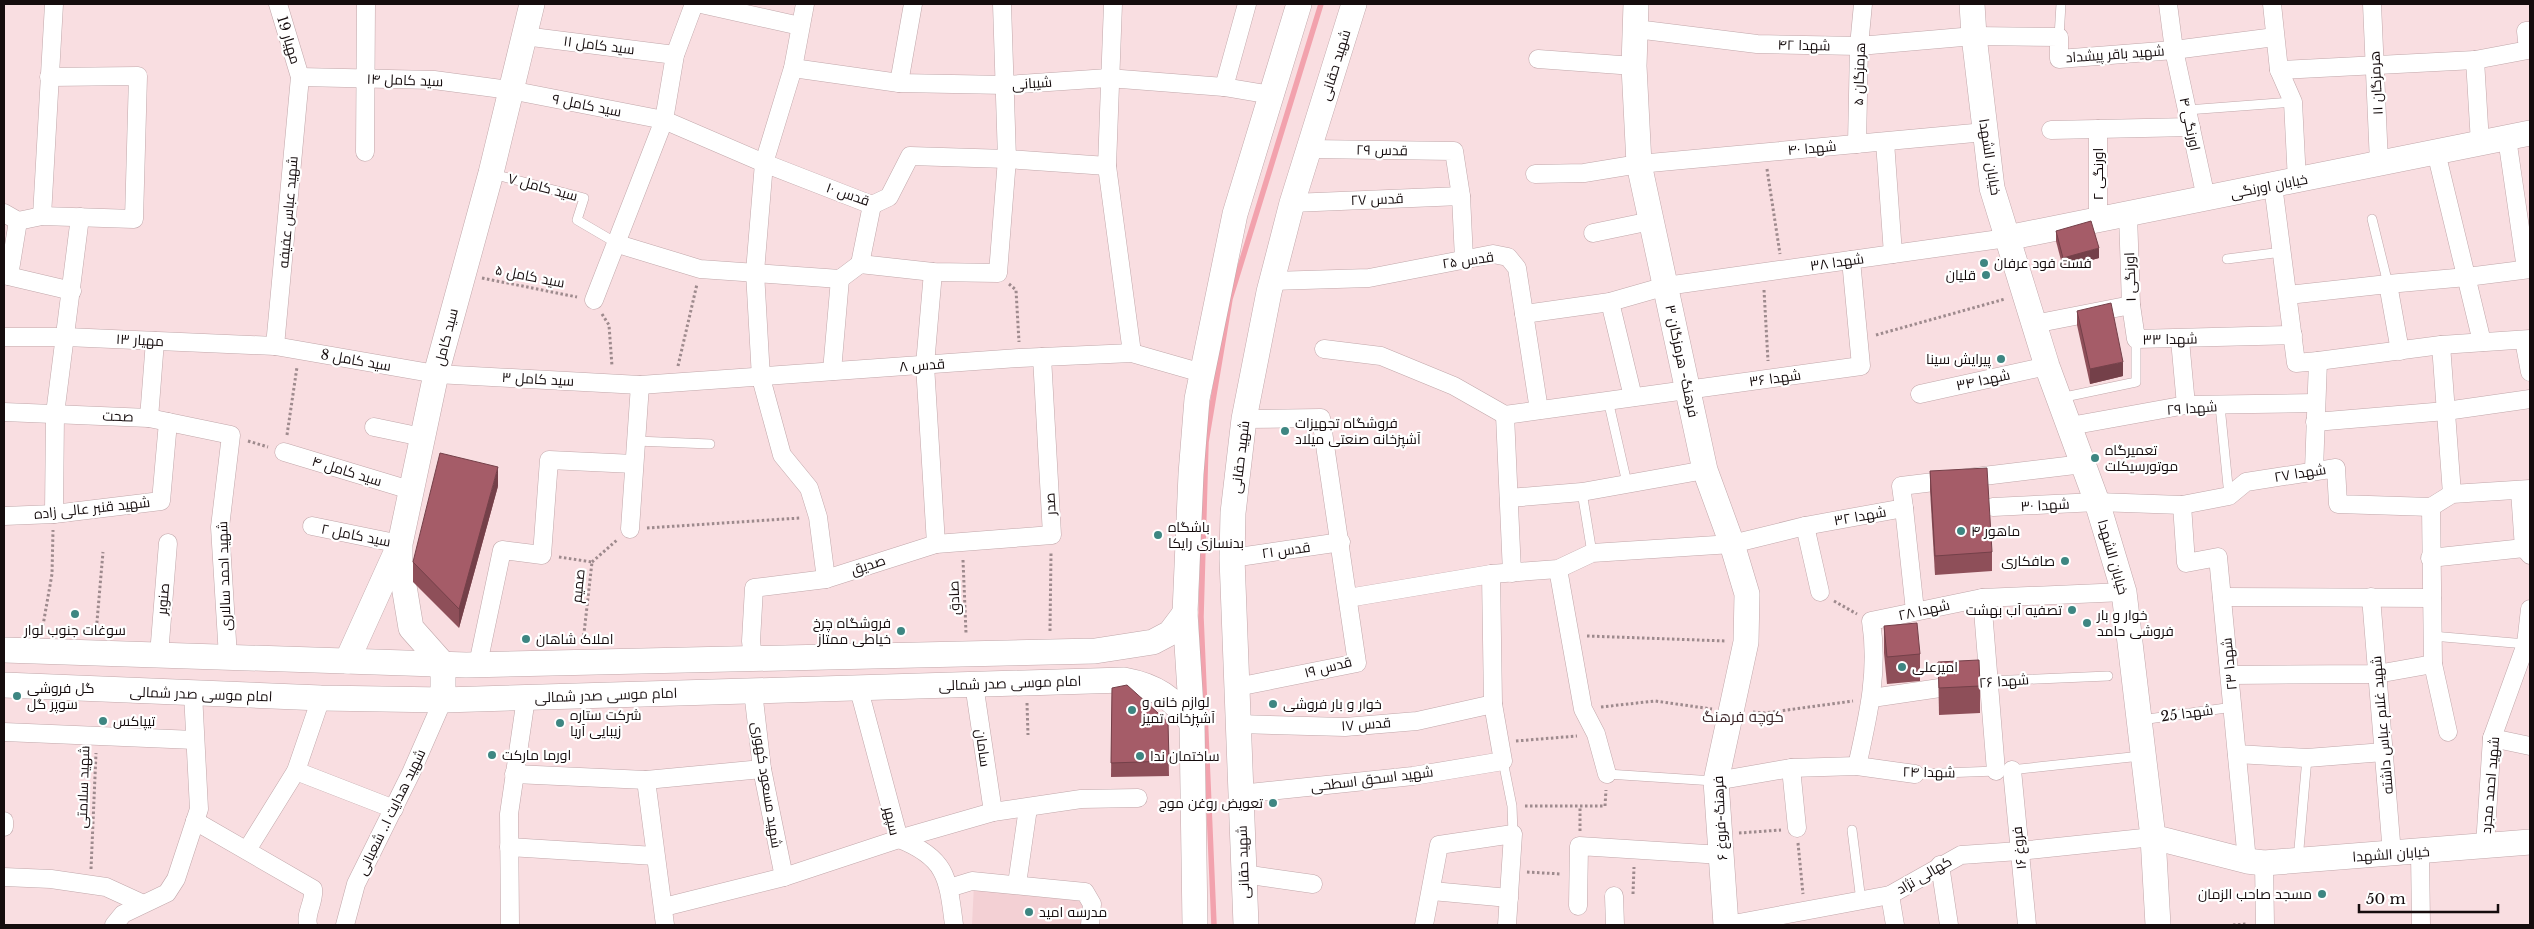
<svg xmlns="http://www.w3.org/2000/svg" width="2534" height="929" font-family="'Libre Baskerville',Cairo,serif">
<rect width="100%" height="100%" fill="#f9dee1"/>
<path fill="#f3d0d4" d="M974 884 1087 899 1084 925H972Z"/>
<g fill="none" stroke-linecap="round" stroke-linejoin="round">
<path stroke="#f2a2ad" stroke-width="5.5" d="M1214 925 1201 617 1206 442 1230 299 1321 4"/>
<defs>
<g id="lane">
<path d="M2059 37 2061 4"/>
<path d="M2187 110 2293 102"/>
<path d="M493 174 584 198 577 220 618 244"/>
<path d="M2372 219 2388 284"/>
<path d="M2227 259 2282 252"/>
<path d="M2060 398 2136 382V339"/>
<path d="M1608 400 1627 483"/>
<path d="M2220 406 2229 496"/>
<path d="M636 441 710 444"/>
<path d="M1582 492 1592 553"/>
<path d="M2432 636 2526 644"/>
<path d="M1988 681 2108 676"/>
<path d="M2141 720 2233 707"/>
<path d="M1503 761 1512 806 1513 834"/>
<path d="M2010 770 2141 756"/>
<path d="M1607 774 1714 781"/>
<path d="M1915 774 1997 771"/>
<path d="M1852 830 1861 901"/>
<path d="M2298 860 2307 758"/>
</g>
<g id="street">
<path d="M701 4 800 26"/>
<path d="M805 4 793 68 764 163 755 272 761 378 782 455 809 488 818 517 826 579"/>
<path d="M1113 4 1107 166 1132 353"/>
<path d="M2168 4 2174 50 2206 198"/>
<path d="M2272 4 2279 70 2293 102 2297 181"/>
<path d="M2372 4 2379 163"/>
<path d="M1636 29 1757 44 1859 46 1974 36 2059 37V59L2174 50 2275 37"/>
<path d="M524 36 675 55"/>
<path d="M1538 59 1634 66"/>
<path d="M2475 60 2480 143"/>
<path d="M793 68 899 83 1006 85 1108 78 1224 87 1271 95"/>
<path d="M2279 70 2475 60 2528 50 2526 31H2530"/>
<path d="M300 77 434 80 510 90 664 120 764 163 872 205 889 197 910 156 1007 159 1107 166"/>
<path d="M899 83 913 4"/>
<path d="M1224 87 1247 4"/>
<path d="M2098 129V220"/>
<path d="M2051 130 2191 127"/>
<path d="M2507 138 2526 269"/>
<path d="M1885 142 1893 254"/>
<path d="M1857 144 1859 46 1863 4"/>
<path d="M1310 149 1454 151 1461 196 1464 259"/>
<path d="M365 152 366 4"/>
<path d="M2436 152 2482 342"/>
<path d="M1535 174 1584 173 1639 164 1985 132"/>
<path d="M2273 185 2296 363 2318 361 2314 470"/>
<path d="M1292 203 1461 196"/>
<path d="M4 213 18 221 42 216 134 219 138 76 49 77"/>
<path d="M2128 214 2131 305 2136 339 2293 335"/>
<path d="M42 216 54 4"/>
<path d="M1593 233 1651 221"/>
<path d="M618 244 700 269 840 279 860 264 872 205"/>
<path d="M860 264 933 272 998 273 1007 159 1002 4"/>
<path d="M933 272 925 365 936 544"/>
<path d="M4 275 72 291"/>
<path d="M9 276 18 221"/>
<path d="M1272 281 1369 278 1493 254 1508 257 1517 268 1539 410"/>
<path d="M2388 284 2467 277 2530 269"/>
<path d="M2288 295 2388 284 2400 351"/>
<path d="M594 300 664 120 675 55 694 4"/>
<path d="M1610 302 1633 397"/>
<path d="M1524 314 1610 302 1666 286 2007 238"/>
<path d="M2034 324 2131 305"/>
<path d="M4 337H66L275 346 436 374 640 385 1019 358 1132 353 1202 373"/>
<path d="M2180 340 2186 405"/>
<path d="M2524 340 2530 372"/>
<path d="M2441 345 2452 494"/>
<path d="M275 346 300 77 278 4"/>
<path d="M1324 349 1381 356 1454 386 1505 415 1861 366 1851 260"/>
<path d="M2318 361 2441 345 2530 339"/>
<path d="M832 371 840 279"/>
<path d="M1920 394 2047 366"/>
<path d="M4 412 149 418 231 435 220 527 228 657"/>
<path d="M1505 415 1512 573"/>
<path d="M149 418 155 341"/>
<path d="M2315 422 2446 411 2530 399"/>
<path d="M2070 426 2186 405 2316 403"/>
<path d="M374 427 422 437"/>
<path d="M284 452 410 490"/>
<path d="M2520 491 2524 548 2530 555"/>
<path d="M1509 498 1582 492 1705 470"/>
<path d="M2182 505 2186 563 2218 557 2247 861"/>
<path d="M1993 507 2097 502 2182 505 2229 496 2246 482 2336 468 2338 504 2431 507 2452 494 2530 489"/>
<path d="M2431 507 2433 664 2448 732"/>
<path d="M1904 508 1915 611"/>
<path d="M54 514 55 414 80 217"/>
<path d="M4 516 54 514 161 501 168 422"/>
<path d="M312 526 400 544"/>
<path d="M1805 526 1820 592"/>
<path d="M630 529 640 385"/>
<path d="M1232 558 1341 542"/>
<path d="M2430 558 2524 548"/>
<path d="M1558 569 1583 709 1596 734 1607 774"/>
<path d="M2222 597 2432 598"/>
<path d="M2371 597 2392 854"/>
<path d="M1348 598 1491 574 1558 569 1592 553 1732 544 1805 526 1904 508 1901 486 2083 464"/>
<path d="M1982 598 1996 771"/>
<path d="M159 655 168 543"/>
<path d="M753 659 751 641 754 588 826 579 936 544 1052 535 1042 357"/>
<path d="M478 664 502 550 542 555 549 460 634 464"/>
<path d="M2230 675 2377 674 2433 664"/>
<path d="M974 684 993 812"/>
<path d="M1237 687 1357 663 1321 418 1244 419"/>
<path d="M753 691 762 769 784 877"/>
<path d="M1872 698 1960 685"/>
<path d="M1238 724 1345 727 1417 721 1493 704"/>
<path d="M4 732 195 740"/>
<path d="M2492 738 2530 746"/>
<path d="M2237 754 2307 758 2384 752"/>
<path d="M1857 766C1868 717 1879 671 1871 621L1982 598 2124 592"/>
<path d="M1791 768 1797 828"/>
<path d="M2012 770 2027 925"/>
<path d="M296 771 394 809"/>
<path d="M514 774 646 780 762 769"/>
<path d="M646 780 665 925"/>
<path d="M1716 781 1791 768 1857 766 1915 774"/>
<path d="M1240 794 1413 776 1503 761 1493 704 1491 574"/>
<path d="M4 821V827"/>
<path d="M195 821 313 889C315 901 305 913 308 925"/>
<path d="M899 839 993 812 1081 799 1138 798"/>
<path d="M899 839C947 858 948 878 954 925"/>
<path d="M2485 846 2492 738 2526 644 2530 609"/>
<path d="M509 847 655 856"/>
<path d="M247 850 296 771 321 698"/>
<path d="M2420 852 2421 925"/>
<path d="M2264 863 2265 925"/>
<path d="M1940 865 1949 925"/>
<path d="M1243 874 1313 884"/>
<path d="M4 877 51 879 106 887 141 903"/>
<path d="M1017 884 1028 808"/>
<path d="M949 888 972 881 1085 892 1092 904 1090 925"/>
<path d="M1432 891 1509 898"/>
<path d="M1890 895 1895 925"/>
<path d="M1614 896 1615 925"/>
<path d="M1578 906 1579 846 1722 855"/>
<path d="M664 907 784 877 899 839 858 686"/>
<path d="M114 925 123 914 167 893 176 879 199 809 193 693"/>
<path d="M345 925 356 884 411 773 443 700"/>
<path d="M510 925 509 814 526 698"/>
<path d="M1424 925 1439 845 1513 834 1507 925"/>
<path d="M1728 925 1890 895 1961 855 2019 851 2153 837"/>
</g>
<g id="secondary">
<path d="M1636 4 1634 66 1639 164 1705 470 1732 544 1747 594 1746 642 1716 781 1726 925"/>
<path d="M1972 4 1974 36 1992 188 2047 366 2097 502 2124 592 2153 837 2247 861 2264 863 2530 842"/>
<path d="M2007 238 2530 133"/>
<path d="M4 650 466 665 1095 651 1153 642 1170 633 1185 613"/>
<path d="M347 661 399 546"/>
<path d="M4 685 321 698 443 700 1124 680C1157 686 1172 698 1192 723"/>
<path d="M443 700V664L411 628 400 562V544L436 374 491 173 532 4"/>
<path d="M2153 837 2158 925"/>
<path d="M1195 925 1192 723 1185 613 1191 474 1197 399 1235 214 1299 4"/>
<path d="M1246 925 1232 558 1233 513 1244 419 1269 292 1292 203 1354 4"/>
</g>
</defs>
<use href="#lane" stroke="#c1a7aa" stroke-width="10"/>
<use href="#street" stroke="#c1a7aa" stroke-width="19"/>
<use href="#secondary" stroke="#c1a7aa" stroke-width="26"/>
<g stroke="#9e8a8d" stroke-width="3" stroke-dasharray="2.5 2.5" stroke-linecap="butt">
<path d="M1767 169 1780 254"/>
<path d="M482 278 577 297"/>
<path d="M1009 284 1016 290 1019 342"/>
<path d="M1764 290 1768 361"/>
<path d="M602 314 609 325 612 366"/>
<path d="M1876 335 2005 299"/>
<path d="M678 366 697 284"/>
<path d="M287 435 297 367"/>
<path d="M248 441 268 447"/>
<path d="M647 528 800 518"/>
<path d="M559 557 592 562 583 642"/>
<path d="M963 560 966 633"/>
<path d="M592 562 617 540"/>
<path d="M1834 601 1857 614"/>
<path d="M42 631 52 574 53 530"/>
<path d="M1050 631 1051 553"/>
<path d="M96 633 103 552"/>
<path d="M1587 636 1726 641"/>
<path d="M1027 703 1028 735"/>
<path d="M1601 707 1655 701 1712 709"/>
<path d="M1753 712 1765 713 1853 701"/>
<path d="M1516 741 1577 736"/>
<path d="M1525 806H1605L1606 790"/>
<path d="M1580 831V806"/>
<path d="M1739 833 1781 830"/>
<path d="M1798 843 1803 894"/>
<path d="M91 869 96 753"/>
<path d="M1527 872 1561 874"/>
<path d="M1633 894 1634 867"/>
<path d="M2233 925 2247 924"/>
</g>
<use href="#lane" stroke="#fff" stroke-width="9"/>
<use href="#street" stroke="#fff" stroke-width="18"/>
<use href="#secondary" stroke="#fff" stroke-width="25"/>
</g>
<g fill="#8e4f59">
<path d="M2056 231 2099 258 2063 268 2056 241Z"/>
<path d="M2077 311 2123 376 2090 384 2077 325Z"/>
<path d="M1930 471 1992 552V571L1935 575 1930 490Z"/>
<path d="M498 486 459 628 413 582V562Z"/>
<path d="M1884 626 1920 654V681L1887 684 1884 653Z"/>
<path d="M1938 662 1980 686V713L1939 715Z"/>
<path d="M1112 688 1168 722 1169 776 1111 777Z"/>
</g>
<g fill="#744049">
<path d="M2099 248V258L2063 268V258Z"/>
<path d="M2123 362V376L2090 384V369Z"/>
<path d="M498 467V486L459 628V609Z"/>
</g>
<g fill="#a55c68" stroke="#744049">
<path d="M2091 221 2099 248 2063 258 2056 231Z"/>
<path d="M2111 303 2123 362 2090 369 2077 311Z"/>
<path d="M440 453 498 467 459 609 413 562Z"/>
<path d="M1987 468 1992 552 1935 556 1930 471Z"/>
<path d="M1917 623 1920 654 1887 657 1884 626Z"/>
<path d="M1979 660 1980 686 1939 688 1938 662Z"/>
<path d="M1127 685 1168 722 1169 761 1111 763 1112 688Z"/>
</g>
<g fill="#3e8682" stroke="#fff" stroke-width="2">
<circle cx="1984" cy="263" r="5"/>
<circle cx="1986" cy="275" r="5"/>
<circle cx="2001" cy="359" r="5"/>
<circle cx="1285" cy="431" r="5"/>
<circle cx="2095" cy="458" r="5"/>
<circle cx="1961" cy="531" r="5"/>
<circle cx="1158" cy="535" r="5"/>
<circle cx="2065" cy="561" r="5"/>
<circle cx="2072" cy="610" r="5"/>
<circle cx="75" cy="614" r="5"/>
<circle cx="2087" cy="623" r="5"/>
<circle cx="901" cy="631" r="5"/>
<circle cx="526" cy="639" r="5"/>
<circle cx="1902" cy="667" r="5"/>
<circle cx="17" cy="696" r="5"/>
<circle cx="1273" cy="704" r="5"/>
<circle cx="1132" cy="710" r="5"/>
<circle cx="103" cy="721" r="5"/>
<circle cx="560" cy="723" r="5"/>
<circle cx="492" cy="755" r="5"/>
<circle cx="1140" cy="756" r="5"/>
<circle cx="1273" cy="803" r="5"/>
<circle cx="2322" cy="894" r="5"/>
<circle cx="1029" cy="912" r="5"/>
</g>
<g text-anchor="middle" stroke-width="4.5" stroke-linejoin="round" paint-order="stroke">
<g font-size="14" fill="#150c0d" stroke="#fff">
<text transform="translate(289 40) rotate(73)" y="5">مهیار 19</text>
<text transform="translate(599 45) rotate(7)" y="5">سید کامل ۱۱</text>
<text transform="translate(1804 45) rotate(1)" y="5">شهدا ۴۲</text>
<text transform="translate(2115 54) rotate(-4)" y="5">شهید باقر پیشداد</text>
<text transform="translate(1335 65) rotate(-73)" y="5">شهید حقانی</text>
<text transform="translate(1859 74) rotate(-88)" y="5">هرمزگان ۵</text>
<text transform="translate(405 80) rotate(2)" y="5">سید کامل ۱۴</text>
<text transform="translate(1032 83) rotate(-4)" y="5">شیبانی</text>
<text transform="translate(2376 83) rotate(-93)" y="5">هرمزگان ۱۱</text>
<text transform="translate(587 105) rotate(11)" y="5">سید کامل ۹</text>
<text transform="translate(2190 124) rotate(78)" y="5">اورنگی ۴</text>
<text transform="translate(1812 148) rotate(-5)" y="5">شهدا ۴۰</text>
<text transform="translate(1382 150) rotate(1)" y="5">قدس ۲۹</text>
<text transform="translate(1990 157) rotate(81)" y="5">خیابان الشهدا</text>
<text transform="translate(2098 174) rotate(-90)" y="5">اورنگی ۲</text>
<text transform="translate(2269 186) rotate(-11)" y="5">خیابان اورنگی</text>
<text transform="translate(543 187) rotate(15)" y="5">سید کامل ۷</text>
<text transform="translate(848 194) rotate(19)" y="5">قدس ۱۰</text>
<text transform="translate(1377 199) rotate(-2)" y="5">قدس ۲۷</text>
<text transform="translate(288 212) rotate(-85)" y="5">شهید عباس عفیفه</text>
<text transform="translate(1468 260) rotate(-8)" y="5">قدس ۲۵</text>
<text transform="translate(1837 262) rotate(-8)" y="5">شهدا ۳۸</text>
<text transform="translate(530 276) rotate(11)" y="5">سید کامل ۵</text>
<text transform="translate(2130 277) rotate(-92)" y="5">اورنگی ۱</text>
<text transform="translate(446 337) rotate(-76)" y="5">سید کامل</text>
<text transform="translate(2170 339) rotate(-1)" y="5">شهدا ۳۳</text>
<text transform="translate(140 340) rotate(3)" y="5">مهیار ۱۳</text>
<text transform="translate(356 360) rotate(10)" y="5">سید کامل 8</text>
<text transform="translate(1682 361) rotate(78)" y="5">فرهنگ- هرمزگان ۳</text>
<text transform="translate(922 365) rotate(-4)" y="5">قدس ۸</text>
<text transform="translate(1775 378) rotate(-8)" y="5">شهدا ۳۶</text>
<text transform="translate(538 379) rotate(3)" y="5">سید کامل ۳</text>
<text transform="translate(1983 380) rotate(-12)" y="5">شهدا ۳۴</text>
<text transform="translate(2192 408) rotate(-4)" y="5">شهدا ۲۹</text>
<text transform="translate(118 416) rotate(2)" y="5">صحت</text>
<text transform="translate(1240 457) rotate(-83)" y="5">شهید حقانی</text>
<text transform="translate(347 471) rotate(17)" y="5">سید کامل ۴</text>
<text transform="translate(2300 473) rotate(-9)" y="5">شهدا ۲۷</text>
<text transform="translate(1050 504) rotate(-93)" y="5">صدر</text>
<text transform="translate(2045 505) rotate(-3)" y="5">شهدا ۳۰</text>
<text transform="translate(92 508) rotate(-6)" y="5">شهید قنبر عالی زاده</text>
<text transform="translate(1860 516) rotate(-10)" y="5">شهدا ۳۲</text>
<text transform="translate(356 535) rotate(11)" y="5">سید کامل ۲</text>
<text transform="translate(1286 550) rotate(-8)" y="5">قدس ۲۱</text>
<text transform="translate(2113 557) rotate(74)" y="5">خیابان الشهدا</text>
<text transform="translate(868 565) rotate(-18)" y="5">صدیق</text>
<text transform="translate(224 576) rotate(-92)" y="5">شهید احمد سالاری</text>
<text transform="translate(578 586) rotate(-84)" y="5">صمیم</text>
<text transform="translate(954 598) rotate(-92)" y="5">صادق</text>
<text transform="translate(163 599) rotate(-85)" y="5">صنوبر</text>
<text transform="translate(1924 610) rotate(-12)" y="5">شهدا ۲۸</text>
<text transform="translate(2229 664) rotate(-96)" y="5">شهدا ۲۳</text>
<text transform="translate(1328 667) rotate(-14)" y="5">قدس ۱۹</text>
<text transform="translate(2004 681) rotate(-4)" y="5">شهدا ۲۶</text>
<text transform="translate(1010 683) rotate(-2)" y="5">امام موسی صدر شمالی</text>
<text transform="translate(201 694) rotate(2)" y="5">امام موسی صدر شمالی</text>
<text transform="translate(606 695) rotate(-2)" y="5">امام موسی صدر شمالی</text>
<text transform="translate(2187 713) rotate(-8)" y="5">شهدا 25</text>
<text transform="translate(1366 724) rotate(-4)" y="5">قدس ۱۷</text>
<text transform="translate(2382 725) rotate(-95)" y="5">شهید غلام عباس داشته</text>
<text transform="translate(983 748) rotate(82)" y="5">سامان</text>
<text transform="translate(1929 772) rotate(1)" y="5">شهدا ۲۴</text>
<text transform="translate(1372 779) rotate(-7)" y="5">شهید اسحق اسطحی</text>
<text transform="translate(767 785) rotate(81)" y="5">شهید مسعود کهوری</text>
<text transform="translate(2490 785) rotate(-85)" y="5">شهید احمد مجرد</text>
<text transform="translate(83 787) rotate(-88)" y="5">شهید سلامتی</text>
<text transform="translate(391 812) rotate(-64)" y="5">شهید هدایت ا.. شعبانی</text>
<text transform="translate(1720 818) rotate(-93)" y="5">فرهنگ-فروغ ۶</text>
<text transform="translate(892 821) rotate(77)" y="5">سپهر</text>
<text transform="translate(2019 848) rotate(-96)" y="5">فروغ ۱۶</text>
<text transform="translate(2391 854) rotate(-4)" y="5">خیابان الشهدا</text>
<text transform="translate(1243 862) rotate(-92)" y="5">شهید حقانی</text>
<text transform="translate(1924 875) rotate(-30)" y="5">کهالی نژاد</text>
</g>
<g font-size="14" fill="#150c0d" stroke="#fff" text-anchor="start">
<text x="1994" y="268">فست فود عرفان</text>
<text x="1976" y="280" text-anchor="end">قلیان</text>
<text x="1991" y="364" text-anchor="end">پیرایش سینا</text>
<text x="1295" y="428">فروشگاه تجهیزات<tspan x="1295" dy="16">آشپزخانه صنعتی میلاد</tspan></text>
<text x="2105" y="455">تعمیرگاه<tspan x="2105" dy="16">موتورسیکلت</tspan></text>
<text x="1168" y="532">باشگاه<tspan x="1168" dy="16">بدنسازی رایکا</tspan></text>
<text x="1971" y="536">ماهور ۴</text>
<text x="2055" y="566" text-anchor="end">صافکاری</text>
<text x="2062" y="615" text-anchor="end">تصفیه آب بهشت</text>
<text x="2097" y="620">خوار و بار<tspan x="2097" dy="16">فروشی حامد</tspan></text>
<text x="891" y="628" text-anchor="end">فروشگاه چرخ<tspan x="891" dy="16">خیاطی ممتاز</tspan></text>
<text x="75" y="635" text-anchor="middle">سوغات جنوب لوار</text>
<text x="536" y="644">املاک شاهان</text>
<text x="1912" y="672">امیرعلی</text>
<text x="27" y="693">گل فروشی<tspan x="27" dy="16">سوپر گل</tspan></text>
<text x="1142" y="707">لوازم خانه و<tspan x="1142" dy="16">آشپزخانه تمیز</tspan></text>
<text x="1283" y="709">خوار و بار فروشی</text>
<text x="570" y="720">شرکت ستاره<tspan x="570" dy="16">زیبایی آریا</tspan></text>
<text x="113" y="726">تیپاکس</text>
<text x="502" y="760">اورما مارکت</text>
<text x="1150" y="761">ساختمان ندا</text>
<text x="1263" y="808" text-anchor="end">تعویض روغن موج</text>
<text x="2312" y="899" text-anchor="end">مسجد صاحب الزمان</text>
<text x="1039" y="917">مدرسه امید</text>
</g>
<g font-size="15" fill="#3e292c" stroke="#fff">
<text x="1743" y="722">کوچه فرهنگ</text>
</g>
</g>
<rect width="2534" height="929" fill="none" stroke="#150c0d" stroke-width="10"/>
<path d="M2359 904v8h139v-8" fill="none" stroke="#150c0d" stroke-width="2.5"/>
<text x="2366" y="904" font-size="15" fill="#150c0d" stroke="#ffffff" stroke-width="4" paint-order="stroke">50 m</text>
</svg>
